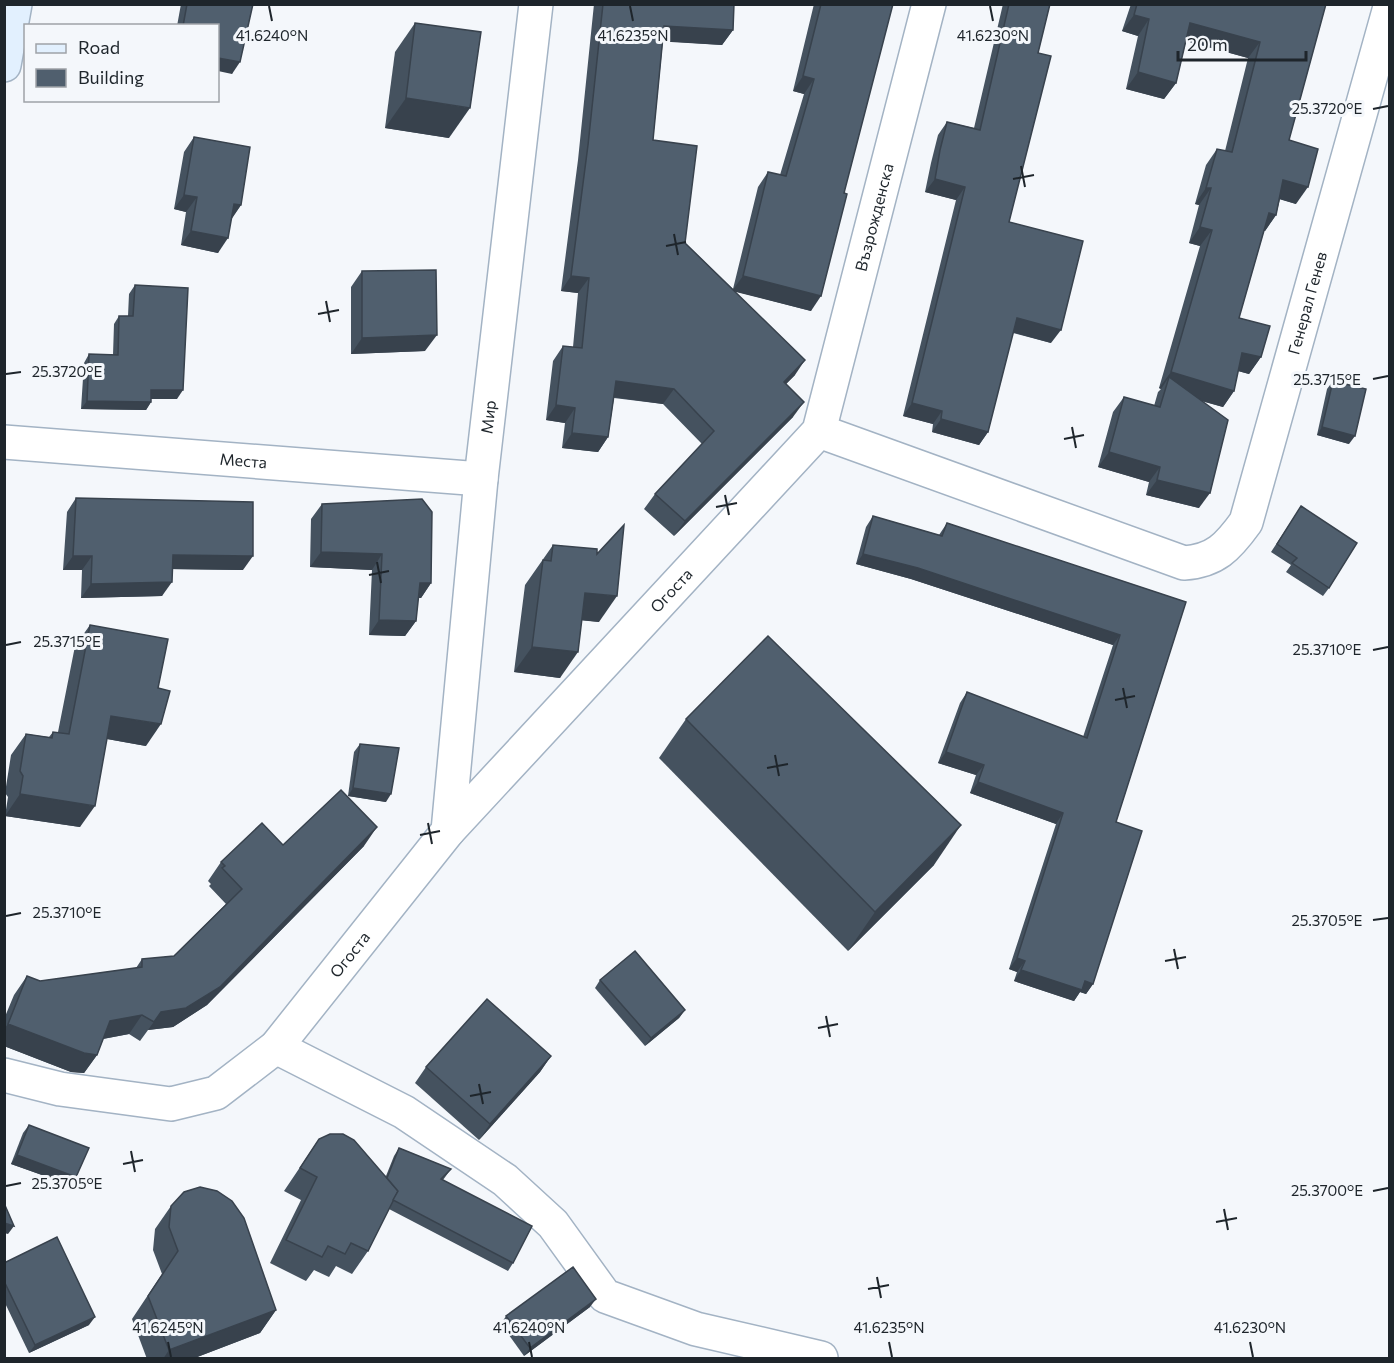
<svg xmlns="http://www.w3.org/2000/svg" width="1394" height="1363" font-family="Commissioner,sans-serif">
<rect width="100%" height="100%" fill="#f4f7fb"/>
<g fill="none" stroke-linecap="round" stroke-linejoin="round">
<defs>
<g id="street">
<path id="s1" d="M819 431 1184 563C1215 561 1228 547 1246 522L1390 7"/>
<path id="s2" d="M4 442 481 479"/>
<path id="s3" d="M448 831 481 479 536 4"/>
<path d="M276 1047 404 1112 505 1180 553 1224 605 1296 696 1329 821 1358"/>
<path id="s4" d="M4 1075 60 1089 171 1104 216 1093 276 1047 448 831 819 431 929 4"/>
</g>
<path id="secondary" d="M4 65 15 4"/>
</defs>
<use href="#street" stroke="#a3b3c4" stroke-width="36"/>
<use href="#secondary" stroke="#a3b3c4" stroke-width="36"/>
<use href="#street" stroke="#fff" stroke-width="33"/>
<use href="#secondary" stroke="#e2f0fe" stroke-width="33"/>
</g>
<g fill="#45525f">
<path d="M181 4H253L232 74 218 26H177Z"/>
<path d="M594 4H734L733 30 722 45 663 41 653 140 685 243 733 289 758 187 768 172 780 175 804 94 793 91 814 4H893L811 311 734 291 795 375 786 384 793 417 674 536 644 509 655 494 702 444 663 404 614 398 608 437 598 452 562 448 565 423 546 420 553 361 563 346 573 347 578 293 561 291 578 160Z"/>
<path d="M1003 4H1050L1038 53 1009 222 1051 343 1013 333 988 432 979 445 932 432 933 424 903 416 956 200 925 192 931 163 938 135 947 122 974 128Z"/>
<path d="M1131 4H1326L1289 140 1296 204 1280 199 1276 215 1265 231H1264L1239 318 1261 357 1249 374 1238 371 1234 391 1223 407 1201 401 1199 508 1146 495 1149 482 1098 467 1113 412 1124 397 1154 406 1158 392 1161 389 1159 388 1200 246 1189 243 1199 205 1195 204 1206 165 1217 149 1225 151 1248 58 1186 41 1176 83 1164 99 1126 89 1138 36 1122 31Z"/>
<path d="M415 23 449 138 385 128 395 52Z"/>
<path d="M194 137 241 205 231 219 218 253 181 245 186 212 174 209 184 152Z"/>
<path d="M362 271 425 351 351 354V287Z"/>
<path d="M135 285 177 399H151V402L146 410 81 409 84 363 89 354 113 355 114 324 119 316H128L129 294Z"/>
<path d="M1333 381 1349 444 1317 435 1327 389Z"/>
<path d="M76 498 243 570 173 569 162 596 81 598 82 570H63L67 512Z"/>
<path d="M322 504 431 583 421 598H418L416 621 405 636 369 635 372 570 310 567 311 519Z"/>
<path d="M1296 514 1329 588 1323 596 1286 572 1291 565 1271 552Z"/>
<path d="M873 516 939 535 947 523 1186 602 1116 822 1093 984 1086 994 1080 992 1074 1001 1014 981 1017 972 1009 969 1056 824 970 793 976 775 938 763 960 703 967 692 1083 737 1113 645 911 579 856 564 866 527Z"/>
<path d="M553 545 597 554 599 622 582 620 560 678 514 672 525 585Z"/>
<path d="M90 625 146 746 107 739 80 827 5 816 8 797 5 793 11 755 26 734 49 737 53 732H58L75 646Z"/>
<path d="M686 719 934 865 848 951 659 758Z"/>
<path d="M360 744 386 802 348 796 354 752Z"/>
<path d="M283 845 364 846 207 1005 173 1027 148 1030 140 1041 129 1034 103 1039 97 1055 84 1073 71 1072 4 1046V1019L14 995 27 976 40 981 136 968 142 959 174 956 226 904 209 886 211 884 208 881 221 862Z"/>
<path d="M600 980 685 1010 679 1018 645 1046 595 988Z"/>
<path d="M551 1056 540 1072 479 1140 415 1083 426 1067Z"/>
<path d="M29 1125 70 1185 11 1164 23 1133Z"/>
<path d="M319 1139 386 1176 394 1156 399 1148 451 1169 443 1180 513 1263 508 1271 389 1209 368 1251 352 1274 336 1266 329 1277 314 1270 306 1281 270 1263 301 1200 284 1191Z"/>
<path d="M171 1206 276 1310 260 1333 192 1359H147L132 1319 162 1274 153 1250 155 1229Z"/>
<path d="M4 1263 89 1325 29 1353 4 1301Z"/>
<path d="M590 1307 524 1356 501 1324 506 1316Z"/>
</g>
<g fill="#38424d">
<path d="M1134 15 1149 19 1138 36 1122 31Z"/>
<path d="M1190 23 1260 42 1248 58 1179 39Z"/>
<path d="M664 26 733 30 722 45 654 41Z"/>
<path d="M218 58 240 62 232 74 218 71Z"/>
<path d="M1138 72 1176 83 1164 99 1126 89Z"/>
<path d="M803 76 814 79 804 94 793 91Z"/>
<path d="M406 98 470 108 449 138 385 128Z"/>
<path d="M935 179 965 187 956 200 925 192Z"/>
<path d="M1283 180 1308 187 1296 204 1272 197Z"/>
<path d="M1206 188H1211L1199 205 1195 204Z"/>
<path d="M184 195 197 197 186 212 174 209Z"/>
<path d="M234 204 241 205 231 220Z"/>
<path d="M1269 213 1276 215 1265 231 1257 229Z"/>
<path d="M1200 227 1212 230 1200 246 1189 243Z"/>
<path d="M191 231 228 238 218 253 181 245Z"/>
<path d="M571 276 589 278 578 293 561 291Z"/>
<path d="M743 276 821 296 811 311 732 291Z"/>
<path d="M1017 318 1061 330 1051 343 1008 331Z"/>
<path d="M437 335 425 351 351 354 362 338Z"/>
<path d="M1242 353 1261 357 1249 374 1231 369Z"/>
<path d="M805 360 795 375 773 397 784 382Z"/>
<path d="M1171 372 1234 391 1223 407 1165 390 1169 377 1161 389 1159 388Z"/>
<path d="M616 381 674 389 663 404 605 396Z"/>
<path d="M151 390H183L177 399H146Z"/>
<path d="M87 401 151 402 146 410 81 409Z"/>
<path d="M804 402 793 417 674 536 685 521Z"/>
<path d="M912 403 942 411 933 424 903 416Z"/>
<path d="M556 405 575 408 565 423 546 420Z"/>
<path d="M941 419 988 432 979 445 932 432Z"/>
<path d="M1322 427 1355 436 1349 444 1317 435Z"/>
<path d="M572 433 608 437 598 452 562 448Z"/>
<path d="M1109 452 1160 467 1149 482 1098 467Z"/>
<path d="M1157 480 1210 493 1199 508 1146 495Z"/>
<path d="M321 552 382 554 372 570 310 567Z"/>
<path d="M863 554 918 568 1120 635 1113 645 911 579 856 564Z"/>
<path d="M173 555 253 556 243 570 164 569Z"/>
<path d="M73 556H92L82 570H63Z"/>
<path d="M172 582 162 596 81 598 91 584Z"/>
<path d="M420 583H431L421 598H409Z"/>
<path d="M585 593 617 596 599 622 567 619Z"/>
<path d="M379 620 416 621 405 636 369 635Z"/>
<path d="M532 647 578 652 560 678 514 672Z"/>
<path d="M111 716 161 724 146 746 96 737Z"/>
<path d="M946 752 984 765 976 775 938 763Z"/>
<path d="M978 782 1063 813 1056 824 970 793Z"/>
<path d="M353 788 391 794 386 802 348 796Z"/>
<path d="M20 794 95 806 80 827 5 816Z"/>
<path d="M961 825 934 865 848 951 875 912Z"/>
<path d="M377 827 364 846 207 1005 173 1027 148 1030 140 1041 161 1012Z"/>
<path d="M1017 958 1025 961 1017 972 1009 969Z"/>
<path d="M1021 970 1085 981 1093 984 1086 994 1080 992 1074 1001 1014 981Z"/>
<path d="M685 1010 679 1018 645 1046 651 1038Z"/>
<path d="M142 1015 129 1034 97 1040 110 1021Z"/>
<path d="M8 1024 97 1055 84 1073 71 1072 4 1046V1029Z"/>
<path d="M551 1056 540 1072 479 1140 490 1124Z"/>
<path d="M17 1155 76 1177 70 1185 11 1164Z"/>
<path d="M4 1223 14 1226 8 1234 4 1233Z"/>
<path d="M596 1299 590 1307 524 1356 530 1348Z"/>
<path d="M276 1310 260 1333 192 1359H163L169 1350Z"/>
<path d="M95 1317 89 1325 29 1353 35 1345Z"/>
</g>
<g fill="#505f6e" stroke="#38424d" stroke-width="1.5">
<path d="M187 4H253L240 62 218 58V26H183Z"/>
<path d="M603 4H734L733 30 664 26 653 140 697 146 685 243 805 360 784 382 804 402 685 521 655 494 714 431 674 389 616 381 608 437 572 433 575 408 556 405 563 346 582 348 589 278 571 276 588 145Z"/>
<path d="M821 4H893L844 193 847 194 821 296 743 276 768 172 786 176 814 79 803 76Z"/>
<path d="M1009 4H1050L1038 53 1051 56 1009 222 1083 241 1061 330 1017 318 988 432 941 419 942 411 912 403 965 187 935 179 940 150 947 122 980 130Z"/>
<path d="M1137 4H1326L1289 140 1318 149 1308 187 1283 180 1276 215 1269 213 1239 318 1270 326 1261 357 1242 353 1234 391 1171 372 1212 230 1200 227 1211 188H1206L1217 149 1232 152 1260 42 1190 23 1176 83 1138 72 1149 19 1134 15Z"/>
<path d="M415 23 481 32 470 108 406 98Z"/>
<path d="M194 137 250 147 241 205 234 204 228 238 191 231 197 197 184 195Z"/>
<path d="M436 270 437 335 362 338V271Z"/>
<path d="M135 285 188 288 183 390H151V402L87 401 89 354 118 355 119 316H133Z"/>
<path d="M1169 377 1228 420 1210 493 1157 480 1160 467 1109 452 1124 397 1160 407Z"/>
<path d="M1333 381 1366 389 1355 436 1322 427Z"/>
<path d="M76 498 253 502V556L173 555 172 582 91 584 92 556H73Z"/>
<path d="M422 499 432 512 431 583H420L416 621 379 620 382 554 321 552 322 504Z"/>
<path d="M1301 506 1357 543 1329 588 1292 563 1297 558 1277 544Z"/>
<path d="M873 516 942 536 947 523 1186 602 1116 822 1142 831 1093 984 1085 981 1082 990 1021 970 1025 961 1017 958 1063 813 978 782 984 765 946 752 967 692 1087 738 1120 635 918 568 863 554Z"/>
<path d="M624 525 617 596 585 593 578 652 532 647 543 560 551 561 553 545 597 549V554Z"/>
<path d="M90 625 168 639 158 688 170 691 161 724 111 716 95 806 20 794 23 776 20 771 26 734 52 738 53 732 69 734Z"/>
<path d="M768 636 961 825 875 912 686 719Z"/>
<path d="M360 744 399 748 391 794 353 788Z"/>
<path d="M341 790 377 827 220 987 186 1008 161 1012 154 1022 142 1015 110 1021 97 1055 84 1053 8 1024 27 976 40 981 142 967V959L174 956 242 889 222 868 225 866 221 862 262 823 283 845Z"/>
<path d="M635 951 685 1010 651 1038 600 980Z"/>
<path d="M487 999 551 1056 490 1124 426 1067Z"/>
<path d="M29 1125 89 1148 76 1177 17 1155Z"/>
<path d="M330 1134H343L354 1140 398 1191 368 1251 351 1243 345 1254 328 1246 322 1257 286 1240 317 1177 300 1168 319 1139Z"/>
<path d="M399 1148 451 1169 441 1179 532 1226 513 1263 393 1200 398 1191 387 1178Z"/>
<path d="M200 1187 217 1191 232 1201 244 1218 276 1310 169 1350 148 1296 178 1251 169 1227 171 1206 184 1192Z"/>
<path d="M4 1203 14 1226 4 1223Z"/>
<path d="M57 1237 95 1317 35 1345 4 1281V1263Z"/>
<path d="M573 1267 596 1299 530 1348 506 1316Z"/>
</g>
<path fill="none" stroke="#1e252b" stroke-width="2" d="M269 6 272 21M630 6 633 21M990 6 993 21M1373 109 1388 106M1021 166 1025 187M1013 179 1034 175M674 234 678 255M666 246 686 242M326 301 330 322M318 314 339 310M6 374 21 372M1373 379 1388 376M1072 427 1076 448M1064 439 1084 435M725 495 729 515M716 507 737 503M377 562 381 583M369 575 389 571M6 645 21 642M1373 650 1388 647M1123 688 1127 708M1115 700 1135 696M775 755 779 776M767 768 788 764M428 823 432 844M420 835 440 831M6 916 21 913M1373 920 1388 918M1174 949 1178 969M1165 961 1186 957M826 1016 830 1037M818 1028 838 1024M479 1084 483 1104M470 1096 491 1092M131 1151 135 1172M123 1164 143 1160M6 1186 21 1183M1373 1191 1388 1188M1224 1209 1228 1230M1216 1222 1237 1218M877 1277 881 1298M868 1289 889 1285M168 1342 171 1357M529 1342 532 1357M889 1342 892 1357M1250 1342 1253 1357"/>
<g text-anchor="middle" stroke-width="6" stroke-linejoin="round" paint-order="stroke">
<g font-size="16" fill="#1e252b" stroke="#f4f7fb">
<text dy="6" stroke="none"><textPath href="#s4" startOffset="1334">Възрожденска</textPath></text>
<text dy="6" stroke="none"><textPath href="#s1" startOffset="693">Генерал Генев</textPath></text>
<text dy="6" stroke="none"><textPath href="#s3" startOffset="416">Мир</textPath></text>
<text dy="6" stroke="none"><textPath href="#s2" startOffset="240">Места</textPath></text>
<text dy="6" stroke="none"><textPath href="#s4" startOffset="896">Огоста</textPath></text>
<text dy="6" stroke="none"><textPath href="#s4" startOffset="410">Огоста</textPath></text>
</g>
</g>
<g font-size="15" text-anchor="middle" fill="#1e252b" stroke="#f4f7fb" stroke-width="6" stroke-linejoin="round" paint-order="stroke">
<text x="272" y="41">41.6240°N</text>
<text x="633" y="41">41.6235°N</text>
<text x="993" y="41">41.6230°N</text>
<text x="1327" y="114">25.3720°E</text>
<text x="67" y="377">25.3720°E</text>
<text x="1327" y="385">25.3715°E</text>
<text x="67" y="647">25.3715°E</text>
<text x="1327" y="655">25.3710°E</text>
<text x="67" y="918">25.3710°E</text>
<text x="1327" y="926">25.3705°E</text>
<text x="67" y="1189">25.3705°E</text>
<text x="1327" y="1196">25.3700°E</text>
<text x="168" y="1333">41.6245°N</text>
<text x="529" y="1333">41.6240°N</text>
<text x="889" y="1333">41.6235°N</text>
<text x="1250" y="1333">41.6230°N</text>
</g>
<rect width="1394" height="1363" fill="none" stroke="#1e252b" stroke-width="12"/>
<rect x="24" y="24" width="195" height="78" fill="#f4f7fb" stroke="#9ea3a8" stroke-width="1.5"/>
<rect x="36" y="44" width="30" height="9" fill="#e2f0fe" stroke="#9ea3a8" stroke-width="1.5"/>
<text x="78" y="54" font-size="18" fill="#1e252b">Road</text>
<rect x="36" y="69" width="30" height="18" fill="#505f6e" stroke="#9ea3a8" stroke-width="1.5"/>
<text x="78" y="84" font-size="18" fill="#1e252b">Building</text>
<path d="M1178 51v9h128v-9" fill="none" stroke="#1e252b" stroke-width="3"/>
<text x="1187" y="51" font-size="18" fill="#1e252b" stroke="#f4f7fb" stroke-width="4.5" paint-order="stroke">20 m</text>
</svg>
